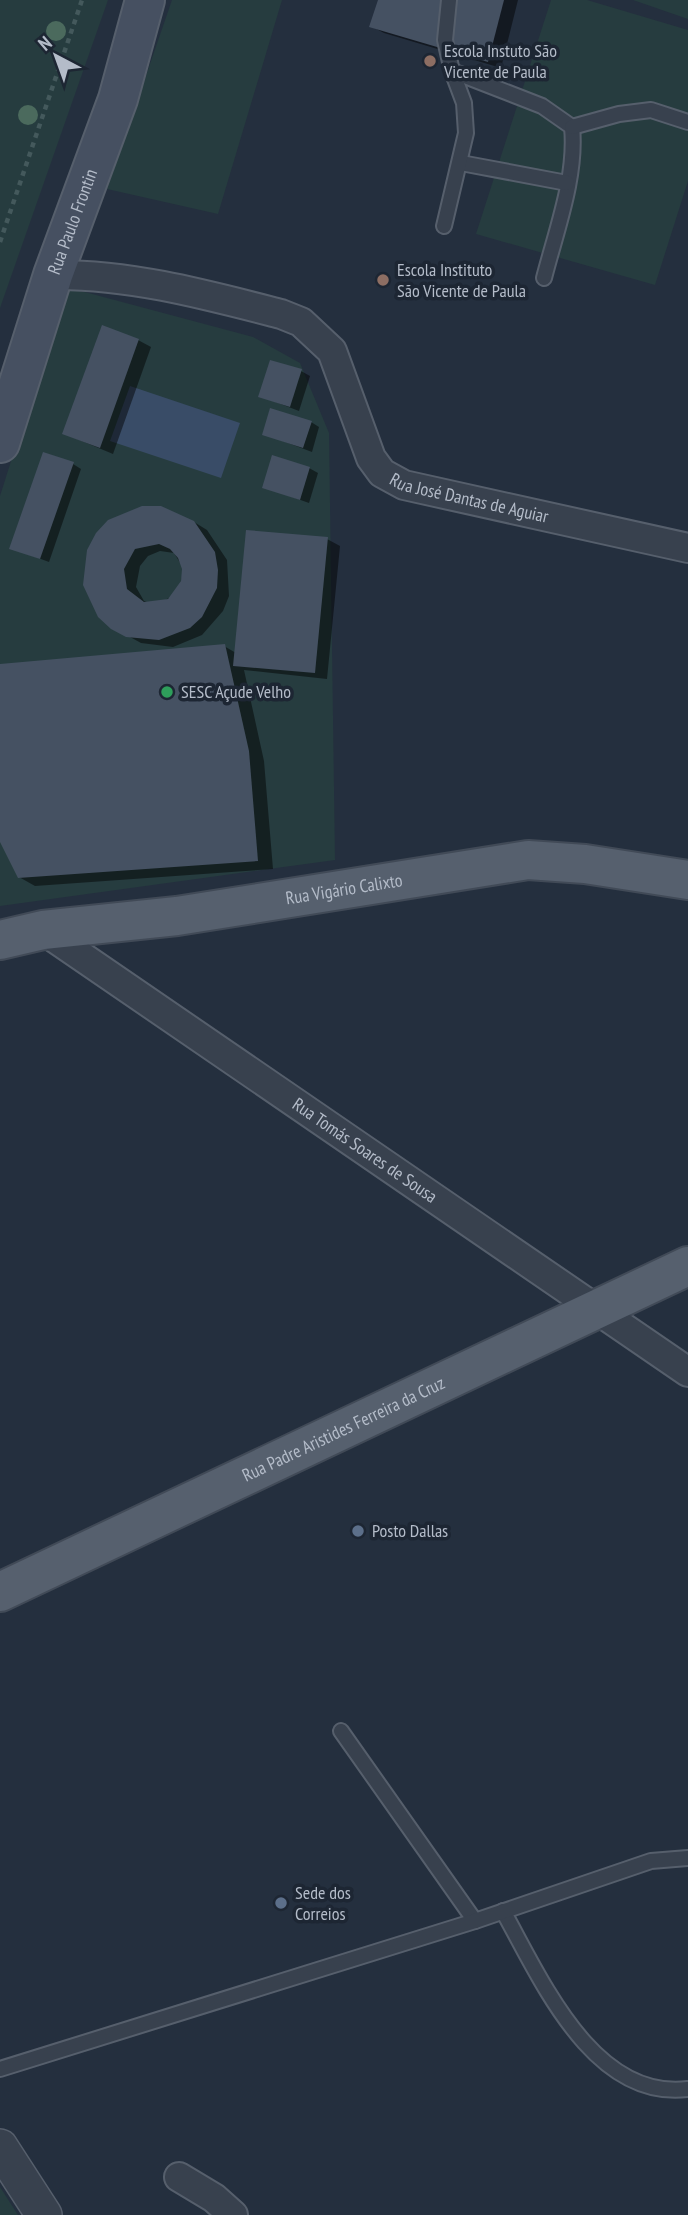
<svg xmlns="http://www.w3.org/2000/svg" width="688" height="2215" font-family="'PT Sans Narrow',sans-serif">
<rect width="100%" height="100%" fill="#242f3e"/>
<g fill="#263c3f">
<path d="M0 0H108L0 308Z"/>
<path d="M172 0H282L218 214 107 189Z"/>
<path d="M551 0H587L688 30V181L655 285 476 234Z"/>
<path d="M633 0H688V19Z"/>
<path d="M66 287 253 337 300 363 329 433 335 860 0 906V496Z"/>
<path d="M0 2187 18 2215H0Z"/>
</g>
<path fill="#394c67" d="M130 386 240 423 221 478 110 441Z"/>
<g fill="#0007" fill-rule="evenodd">
<path d="M380 0H518L501 68 384 33 371 26Z"/>
<path d="M138 340 151 347 113 454 65 434Z"/>
<path d="M301 371 310 376 299 411 260 396Z"/>
<path d="M311 422 319 427 312 452 264 434Z"/>
<path d="M73 464 81 469 49 562 11 548Z"/>
<path d="M309 468 318 473 309 503 264 487Z"/>
<path d="M194 522 207 530 227 560 229 596 223 611 202 635 173 647 141 643 112 627 88 551ZM160 551 174 553 184 569 178 593 156 605 144 601 136 587 140 566 148 556Z"/>
<path d="M327 539 340 546 327 679 244 670 264 761 273 869 35 886 19 877 0 838V666L224 646 236 653Z"/>
</g>
<g fill="#455162" fill-rule="evenodd">
<path d="M378 0H504L488 62 369 27Z"/>
<path d="M102 325 139 339 100 448 62 434Z"/>
<path d="M270 360 302 369 290 407 258 397Z"/>
<path d="M270 408 312 421 303 448 262 435Z"/>
<path d="M43 452 74 462 40 559 9 549Z"/>
<path d="M272 455 310 467 300 500 262 488Z"/>
<path d="M142 506H161L194 521 215 552 218 570 217 588 202 617 190 628 159 640 126 637 111 629 98 617 83 585 87 550 96 533 108 520ZM159 544 170 549 178 558 182 569 181 581 168 599 144 602 127 589 124 569 135 549Z"/>
<path d="M246 530 328 537 315 673 233 666Z"/>
<path d="M225 644 249 751 258 861 18 878 0 842V664Z"/>
</g>
<g fill="none" stroke-linecap="round" stroke-linejoin="round">
<defs>
<g id="service">
<path d="M452 71 542 106 572 127C577 176 556 231 544 278"/>
<path d="M572 127 619 114 651 110 688 122"/>
<path d="M461 163 567 183"/>
<path d="M444 226 466 133 464 103 452 71 445 40 449 0"/>
<path d="M341 1731 475 1921"/>
<path d="M503 1911C541 1979 593 2101 688 2089"/>
<path d="M0 2069 475 1921 651 1861 688 1858"/>
</g>
<g id="minor">
<path id="s1" d="M53 275C130 274 207 295 281 314L301 322 332 351 371 458 382 473 404 485 688 548"/>
<path id="s2" d="M43 930 688 1372"/>
<path d="M179 2177 214 2198 233 2215"/>
</g>
<path id="tertiary" d="M0 2147 44 2215"/>
<g id="secondary">
<path id="s3" d="M0 443 53 275 118 99 145 0"/>
</g>
<g id="primary">
<path id="s4" d="M0 940 43 930 177 916 528 860 585 864 688 880"/>
<path id="s5" d="M0 1592 688 1266"/>
</g>
</defs>
<use href="#service" stroke="#565f6c" stroke-width="18"/>
<use href="#minor" stroke="#565f6c" stroke-width="32"/>
<use href="#tertiary" stroke="#565f6c" stroke-width="38"/>
<use href="#secondary" stroke="#565f6c" stroke-width="42"/>
<use href="#primary" stroke="#414a57" stroke-width="42"/>
<path stroke="#44595c" stroke-width="4.5" stroke-dasharray="5 5" stroke-linecap="butt" d="M0 242 82 0"/>
<use href="#service" stroke="#38414e" stroke-width="14"/>
<use href="#minor" stroke="#38414e" stroke-width="28"/>
<use href="#tertiary" stroke="#38414e" stroke-width="35"/>
<use href="#secondary" stroke="#465061" stroke-width="38"/>
<use href="#primary" stroke="#56606e" stroke-width="38"/>
</g>
<g fill="#4b6a5d">
<circle cx="56" cy="31" r="10"/>
<circle cx="28" cy="115" r="10"/>
</g>
<g fill="#8d6e63" stroke="#1d2633" stroke-width="2.5">
<circle cx="430" cy="61" r="7"/>
<circle cx="383" cy="280" r="7"/>
</g>
<circle fill="#2e9e5b" stroke="#1d2633" stroke-width="2.5" cx="167" cy="692" r="7"/>
<g fill="#5c6f8a" stroke="#1d2633" stroke-width="2.5">
<circle cx="358" cy="1531" r="7"/>
<circle cx="281" cy="1903" r="7"/>
</g>
<g text-anchor="middle" stroke-width="7" stroke-linejoin="round" paint-order="stroke">
<g font-size="18" fill="#b4bcc9" stroke="#1d2633" text-anchor="start">
<text x="444" y="57">Escola Instuto São<tspan x="444" dy="21">Vicente de Paula</tspan></text>
<text x="397" y="276">Escola Instituto<tspan x="397" dy="21">São Vicente de Paula</tspan></text>
<text x="181" y="698">SESC Açude Velho</text>
<text x="372" y="1537">Posto Dallas</text>
<text x="295" y="1899">Sede dos<tspan x="295" dy="21">Correios</tspan></text>
</g>
<g font-size="18" fill="#b4bcc9" stroke="#1d2633">
<text dy="6" stroke="none"><textPath href="#s3" startOffset="233">Rua Paulo Frontin</textPath></text>
<text dy="6" stroke="none"><textPath href="#s1" startOffset="520">Rua José Dantas de Aguiar</textPath></text>
<text dy="6" stroke="none"><textPath href="#s4" startOffset="348">Rua Vigário Calixto</textPath></text>
<text dy="6" stroke="none"><textPath href="#s2" startOffset="390">Rua Tomás Soares de Sousa</textPath></text>
<text dy="6" stroke="none"><textPath href="#s5" startOffset="380">Rua Padre Aristides Ferreira da Cruz</textPath></text>
</g>
</g>
<g transform="translate(56 56) rotate(319)" stroke="#1d2633" stroke-width="5" paint-order="stroke">
<path d="M0-5L12 26L0 18L-12 26Z" fill="#b4bcc9"/>
<text y="-10" font-size="19" font-weight="bold" text-anchor="middle" fill="#b4bcc9">N</text>
</g>
</svg>
